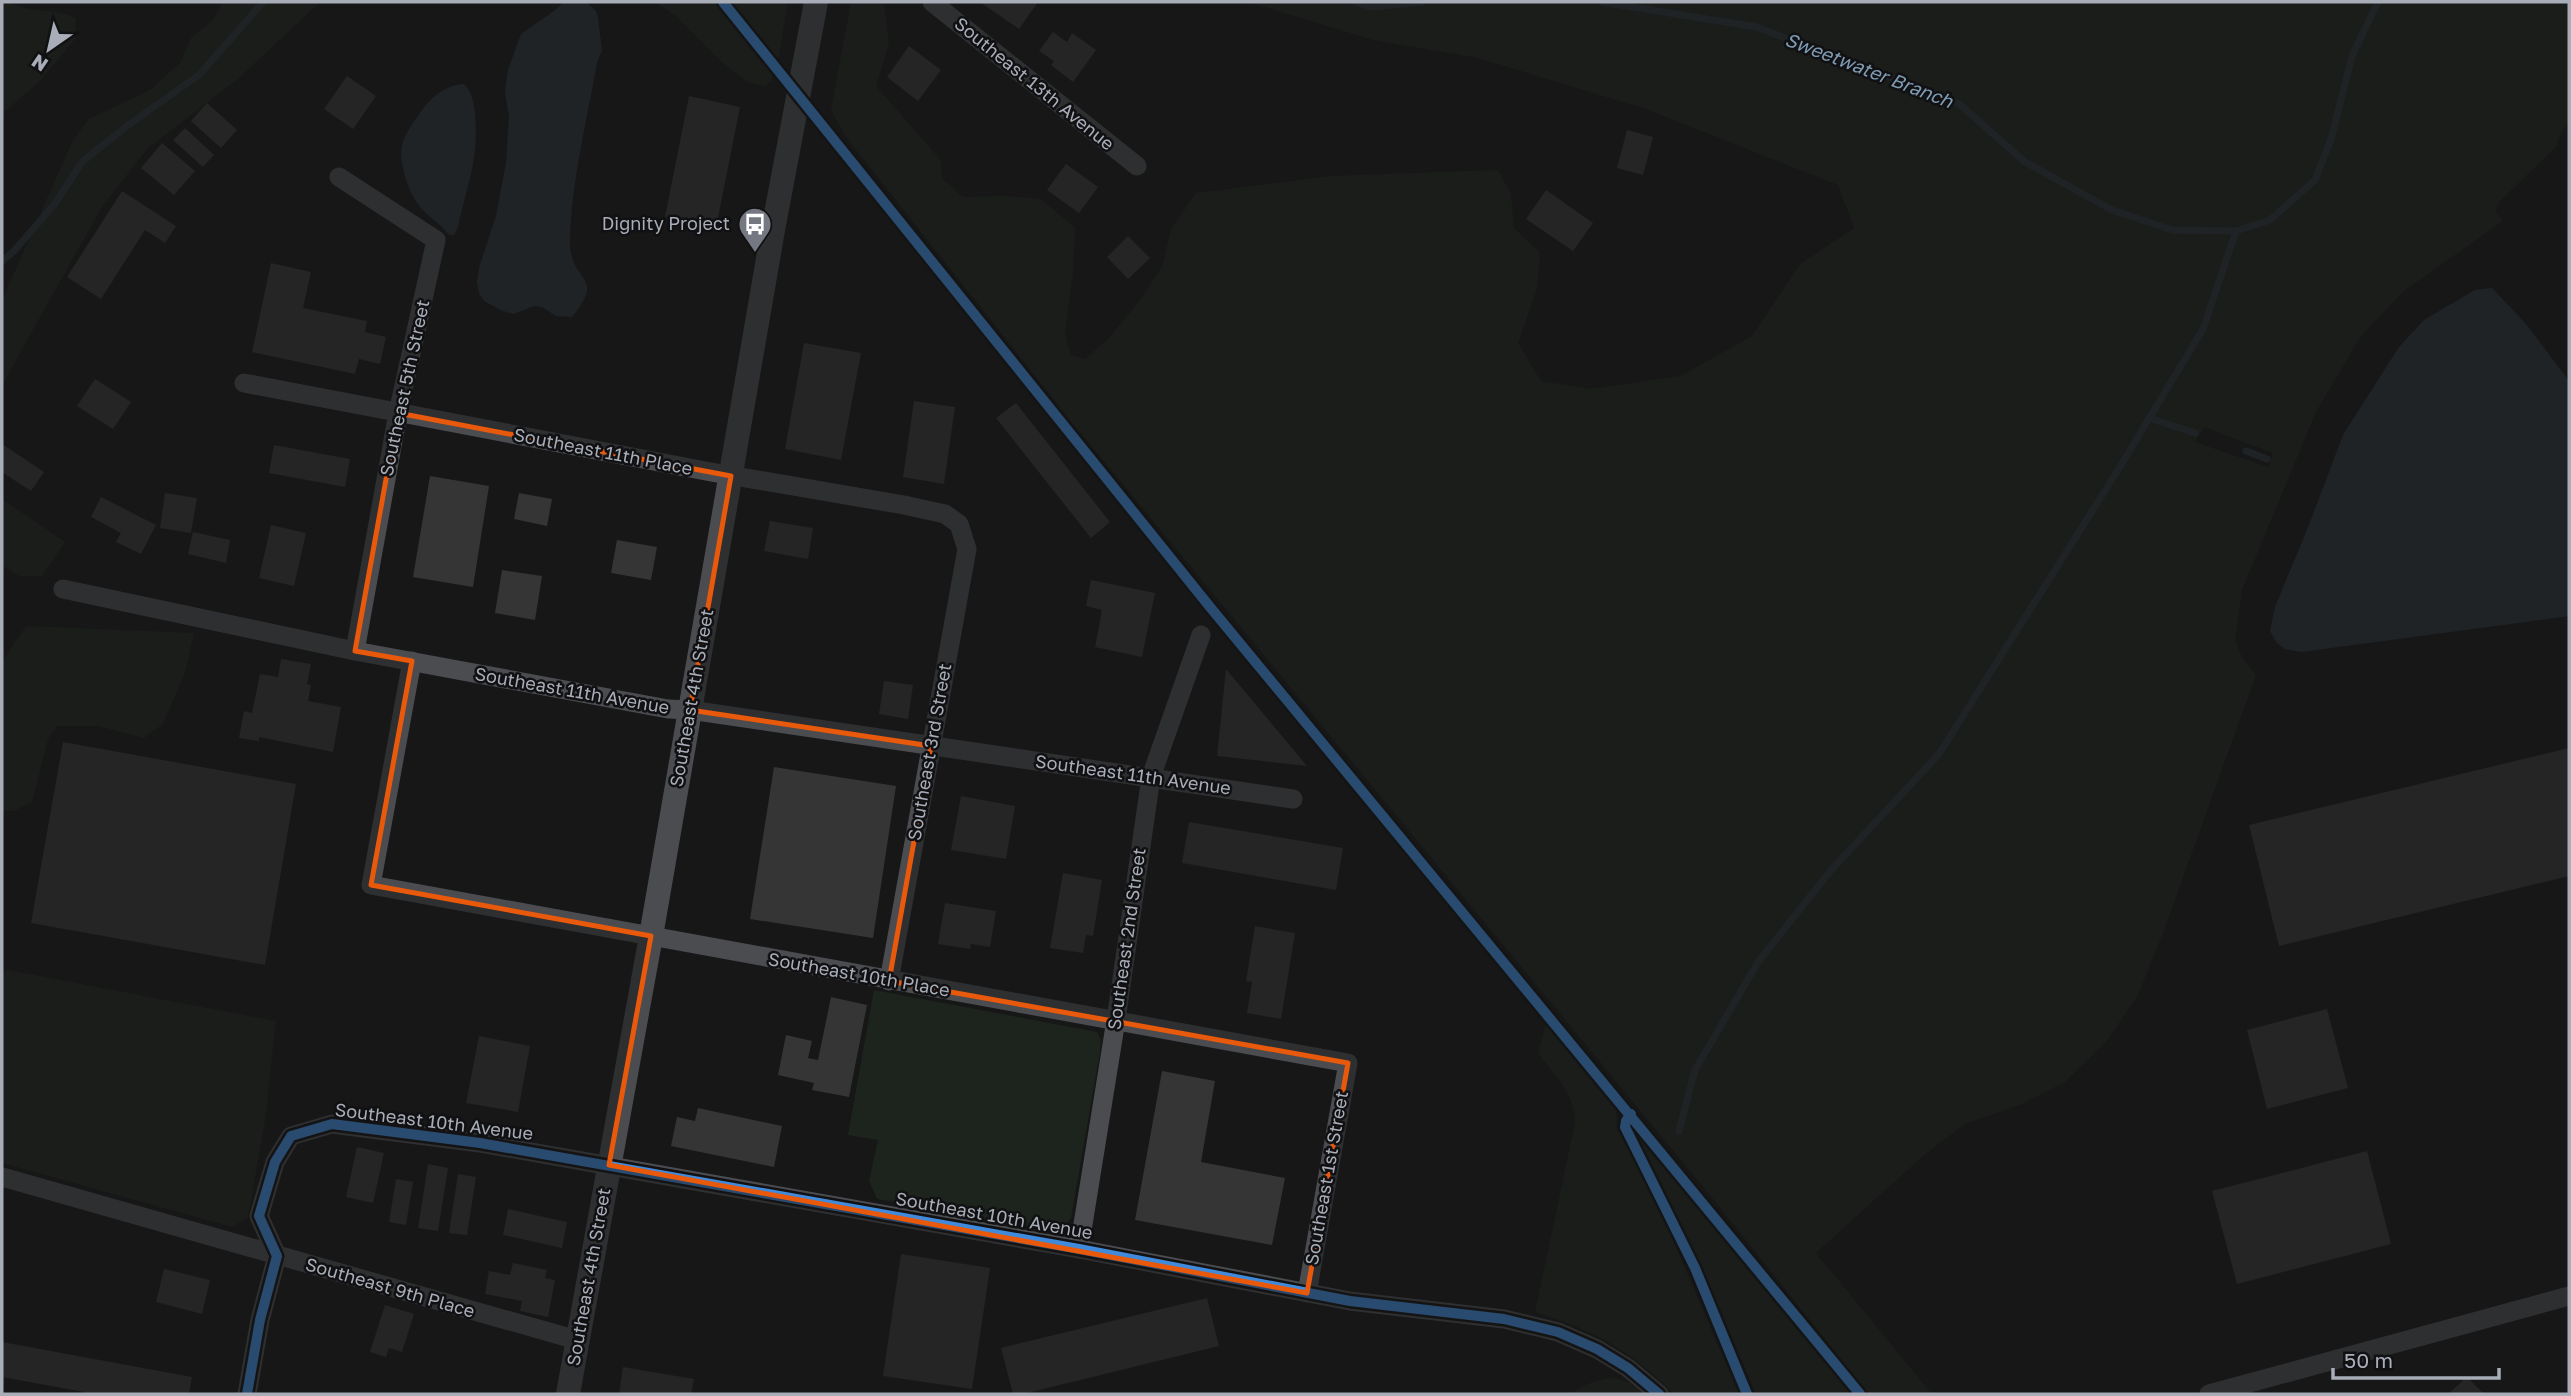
<svg xmlns="http://www.w3.org/2000/svg" width="2571" height="1396" font-family="'Golos Text',sans-serif">
<rect width="100%" height="100%" fill="#171717"/>
<g fill="#1d241e" fill-rule="evenodd">
<path d="M2 2C13 2 20 8 30 9 47 12 60 10 76 18L75 39 39 82 2 114Z"/>
<path d="M223 2H320L238 79 148 148 102 207 2 385V300L73 140 89 119 150 90 180 63 191 38 213 20Z"/>
<path d="M655 2H716L772 74V81L765 86 747 82 722 62 676 16Z"/>
<path d="M732 2H788L778 61Z"/>
<path d="M851 2H880L884 5 889 43 876 86 940 159 942 178 963 197 1008 196 1041 199 1075 228 1073 274 1065 333 1071 355 1085 359 1107 340 1137 304 1162 267 1171 229 1196 193 1331 176 1498 170 1511 194 1514 228 1540 253 1537 289 1518 343 1541 381 1591 389 1681 376 1752 336 1800 264 1854 228 1838 185 1646 109 1478 58 1373 40 1248 2H2569V121L2559 136 2556 147 2498 203 2496 212 2503 221 2404 291 2361 336 2316 412 2242 590 2235 640 2242 657 2256 675 2163 933 2138 995 2107 1041 2065 1082 2022 1104 1965 1124 1923 1156 1816 1253 1932 1394H1869L1714 1200 1070 420 846 137 831 110ZM2204 427 2273 453 2268 467 2195 442Z"/>
<path d="M2 499 65 542 42 576H19L2 565Z"/>
<path d="M26 626 194 633 185 673 163 724 144 738 98 726H57L48 739 32 802 14 811H2V662Z"/>
<path d="M8 970 276 1021 265 1121 248 1217 232 1227 2 1163V973Z"/>
<path d="M874 990 1097 1032 1101 1040 1100 1052 1071 1218C1065 1227 1060 1230 1049 1230L877 1199 869 1181 878 1140 848 1135Z"/>
<path d="M1547 1021 1616 1106 1617 1130 1631 1152 1667 1226 1739 1394H1674C1630 1350 1594 1330 1535 1312L1575 1123C1575 1094 1555 1075 1538 1053Z"/>
<path d="M1634 1128 1851 1394H1756L1712 1291Z"/>
<path d="M1614 1378 1630 1383 1644 1394H1571C1584 1383 1597 1380 1614 1378Z"/>
</g>
<g fill="#2a3239">
<path d="M564 2H587L596 11 598 18 602 51 597 62C587 121 571 182 570 242 570 284 607 274 572 317L556 316 542 307 534 306 513 314 501 310 484 301 479 293 477 282 479 268 496 216 506 163 509 117 505 92 508 70 521 34 554 11Z"/>
<path d="M464 84C472 92 474 103 475 114 479 161 467 184 458 227L454 235H449C441 224 430 218 421 208 414 200 409 189 406 179 397 147 401 140 420 113 430 98 445 85 464 84Z"/>
<path d="M2492 288 2526 324 2569 381V616L2301 652 2285 649 2277 643 2270 631 2275 607 2309 525 2343 435 2399 347 2424 320 2475 290Z"/>
</g>
<g fill="none" stroke-linecap="round" stroke-linejoin="round">
<g stroke="#2a3239" stroke-width="7">
<path d="M1356 2 1371 7 1422 2"/>
<path d="M1602 2 1756 27 1958 103 2025 162 2112 210 2172 230 2236 231 2270 220 2315 180 2331 139 2352 56 2378 2"/>
<path d="M2 261 14 251 54 205 82 162 127 126 199 75 263 2"/>
<path d="M2149 418 2195 433"/>
<path d="M2246 451 2267 459"/>
<path d="M1679 1131 1695 1070 1758 962 1832 869 1939 754 2118 470 2203 329 2236 231"/>
</g>
</g>
<g fill="#353536">
<path d="M980 2H1038L1019 29Z"/>
<path d="M1053 32 1067 42 1072 33 1096 50 1073 82 1051 65 1054 61 1039 51Z"/>
<path d="M909 46 941 70 918 101 887 77Z"/>
<path d="M347 76 376 96 353 129 324 109Z"/>
<path d="M689 96 740 107 716 228 665 217Z"/>
<path d="M207 103 237 130 221 148 191 121Z"/>
<path d="M185 128 214 155 203 167 173 140Z"/>
<path d="M1627 130 1653 137 1643 175 1617 168Z"/>
<path d="M162 143 195 171 174 195 141 168Z"/>
<path d="M1066 164 1098 187 1079 213 1047 190Z"/>
<path d="M1546 190 1593 223 1573 251 1526 219Z"/>
<path d="M122 191 176 226 165 243 145 230 101 299 67 277Z"/>
<path d="M1128 236 1150 258 1128 279 1107 257Z"/>
<path d="M271 263 311 272 303 308 367 321 365 332 386 337 380 364 359 359 355 374 252 352Z"/>
<path d="M804 343 861 353 841 460 785 449Z"/>
<path d="M95 379 131 402 113 429 77 406Z"/>
<path d="M914 401 955 407 944 484 903 477Z"/>
<path d="M1016 403 1110 522 1091 538 996 418Z"/>
<path d="M2 444 44 472 31 491 2 472Z"/>
<path d="M274 445 350 459 345 487 269 473Z"/>
<path d="M430 476 489 486 473 587 413 577Z"/>
<path d="M165 493 197 498 191 533 160 528Z"/>
<path d="M519 493 552 499 547 526 514 519Z"/>
<path d="M101 497 156 525 141 554 116 542 121 533 91 517Z"/>
<path d="M770 521 813 528 808 559 764 551Z"/>
<path d="M271 525 306 533 294 586 259 578Z"/>
<path d="M193 532 230 540 226 563 188 554Z"/>
<path d="M617 540 657 547 651 580 611 573Z"/>
<path d="M502 570 542 576 535 620 495 613Z"/>
<path d="M1091 580 1155 593 1142 657 1095 647 1102 610 1086 606Z"/>
<path d="M281 659 311 664 307 684 311 685 308 701 341 707 333 752 259 737V741L239 738 244 711 252 713 260 674 278 677Z"/>
<path d="M1226 669 1307 766 1217 756Z"/>
<path d="M884 681 913 685 908 719 879 714Z"/>
<path d="M63 742 296 784 265 965 31 923Z"/>
<path d="M2569 748V876L2279 946 2249 825Z"/>
<path d="M774 767 896 786 873 938 750 919Z"/>
<path d="M961 796 1015 806 1006 859 951 850Z"/>
<path d="M1189 822 1343 848 1336 890 1182 863Z"/>
<path d="M1063 873 1102 880 1093 936 1086 935 1083 953 1050 948Z"/>
<path d="M945 903 996 911 990 947 971 944 970 949 938 944Z"/>
<path d="M1255 926 1295 933 1281 1019 1247 1013 1252 982 1246 981Z"/>
<path d="M831 997 867 1005 849 1097 812 1090 814 1083 778 1075 786 1035 812 1041 808 1058 818 1060Z"/>
<path d="M2327 1009 2348 1088 2267 1109 2247 1030Z"/>
<path d="M479 1036 530 1046 518 1112 466 1103Z"/>
<path d="M1162 1071 1215 1081 1201 1162 1285 1178 1272 1245 1135 1220Z"/>
<path d="M698 1108 782 1126 774 1167 671 1146 677 1117 695 1121Z"/>
<path d="M357 1147 384 1153 373 1203 346 1197Z"/>
<path d="M2367 1151 2391 1244 2237 1284 2212 1191Z"/>
<path d="M428 1164 448 1168 438 1231 418 1228Z"/>
<path d="M458 1174 476 1177 467 1235 449 1233Z"/>
<path d="M396 1179 413 1182 406 1225 389 1222Z"/>
<path d="M508 1209 567 1222 562 1248 503 1235Z"/>
<path d="M901 1254 990 1268 972 1389 883 1376Z"/>
<path d="M513 1263 547 1270 545 1278 555 1280 548 1317 520 1311 522 1301 485 1294 489 1271 510 1275Z"/>
<path d="M164 1269 210 1280 202 1314 156 1302Z"/>
<path d="M1207 1298 1219 1346 1023 1394H1013L1001 1348Z"/>
<path d="M385 1305 414 1314 402 1352 389 1348 386 1357 370 1352Z"/>
<path d="M2 1342 192 1377 189 1394H84V1392L2 1377Z"/>
<path d="M623 1367 694 1379 691 1394H619Z"/>
<path d="M2467 1377 2484 1394H2448Z"/>
</g>
<g fill="none" stroke-linecap="round" stroke-linejoin="round">
<g stroke="#4b4c50" stroke-width="19">
<path d="M932 2 1137 166"/>
<path d="M339 177 436 240 398 413 355 651"/>
<path d="M244 383 711 472 904 505 945 514 959 524 967 549 889 981"/>
<path d="M63 589 355 651 668 709 690 710 1293 799"/>
<path d="M412 661 371 885 1348 1063 1307 1293"/>
<path d="M2 1177 577 1340"/>
<path d="M1079 1249 1116 1020 1151 777 1201 635"/>
<path d="M247 1394 260 1320 277 1256 259 1216 275 1162 291 1136 332 1124 480 1143 1079 1249 1350 1301 1504 1319 1558 1332 1597 1349 1628 1368 1659 1394"/>
<path d="M2209 1394 2569 1296"/>
</g>
<path stroke="#4b4c50" stroke-width="24" d="M568 1394 651 936 773 230 816 2"/>
<defs>
<g id="cycleway">
<path d="M723 2 1210 607 1860 1394"/>
<path d="M1631 1114 1626 1121 1625 1127 1695 1268 1747 1394"/>
<path d="M247 1394 260 1320 277 1256 259 1216 275 1162 291 1136 332 1124 480 1143 1079 1249 1350 1301 1504 1319 1558 1332 1597 1349 1628 1368 1659 1394"/>
</g>
</defs>
<use href="#cycleway" stroke="#111113" stroke-width="15"/>
<use href="#cycleway" stroke="#408adc" stroke-width="10"/>
</g>
<path d="M0 0H2571V1396H0ZM398 413 731 476 690 710 931 746 889 981 1348 1063 1307 1293 609 1165 651 936 371 885 412 661 355 651Z" fill="#171717" fill-opacity=".55" fill-rule="evenodd"/>
<path fill="none" stroke="#e8590c" stroke-width="5" stroke-linejoin="round" d="M398 413 731 476 690 710 931 746 889 981 1348 1063 1307 1293 609 1165 651 936 371 885 412 661 355 651Z"/>
<defs>
<symbol id="bus-pin" viewBox="-11 -11 22 30"><path d="M0 17L-7.5 6A9.5 9.5 0 1 1 7.5 6Z" fill="#757880" stroke="#111113"/><path d="M-5-6H5V4H4V6H2V4H-2V6H-4V4H-5ZM-3.5-4V0h7V-4ZM-3.5 1.2v1.5H-2V1.2ZM2 1.2v1.5H3.5V1.2Z" fill="#fff"/></symbol>
</defs>
<g fill-rule="evenodd">
<use href="#bus-pin" x="736" y="205" width="38" height="52"/>
</g>
<g text-anchor="middle" stroke-width="5" stroke-linejoin="round" paint-order="stroke">
<g font-size="18" fill="#a8adb8" stroke="#111113">
<text transform="translate(1034 84) rotate(39)" y="6">Southeast 13th Avenue</text>
<text transform="translate(405 388) rotate(-78)" y="6">Southeast 5th Street</text>
<text transform="translate(603 452) rotate(11)" y="6">Southeast 11th Place</text>
<text transform="translate(572 691) rotate(10)" y="6">Southeast 11th Avenue</text>
<text transform="translate(692 698) rotate(-80)" y="6">Southeast 4th Street</text>
<text transform="translate(930 752) rotate(-80)" y="6">Southeast 3rd Street</text>
<text transform="translate(1133 775) rotate(8)" y="6">Southeast 11th Avenue</text>
<text transform="translate(1127 939) rotate(-82)" y="6">Southeast 2nd Street</text>
<text transform="translate(859 975) rotate(10)" y="6">Southeast 10th Place</text>
<text transform="translate(434 1122) rotate(7)" y="6">Southeast 10th Avenue</text>
<text transform="translate(1327 1178) rotate(-80)" y="6">Southeast 1st Street</text>
<text transform="translate(994 1216) rotate(10)" y="6">Southeast 10th Avenue</text>
<text transform="translate(589 1277) rotate(-80)" y="6">Southeast 4th Street</text>
<text transform="translate(390 1288) rotate(16)" y="6">Southeast 9th Place</text>
</g>
<g font-size="18" fill="#a8adb8" stroke="#111113" text-anchor="end">
<text x="730" y="230">Dignity Project</text>
</g>
<g font-size="19" font-style="italic" fill="#7f9bb3" stroke="#111113">
<text transform="translate(1869 70) rotate(21)" y="7">Sweetwater Branch</text>
</g>
</g>
<rect width="2571" height="1396" fill="none" stroke="#a8adb8" stroke-width="7"/>
<g transform="translate(49 49) rotate(214)" stroke="#111113" stroke-width="5" paint-order="stroke">
<path d="M0-5L12 26L0 18L-12 26Z" fill="#a8adb8"/>
<text y="-10" font-size="19" font-weight="bold" text-anchor="middle" fill="#a8adb8">N</text>
</g>
<path d="M2333 1368v10h166v-10" fill="none" stroke="#a8adb8" stroke-width="3.5"/>
<text x="2344" y="1368" font-size="21" fill="#a8adb8" stroke="#111113" stroke-width="5" paint-order="stroke">50 m</text>
</svg>
